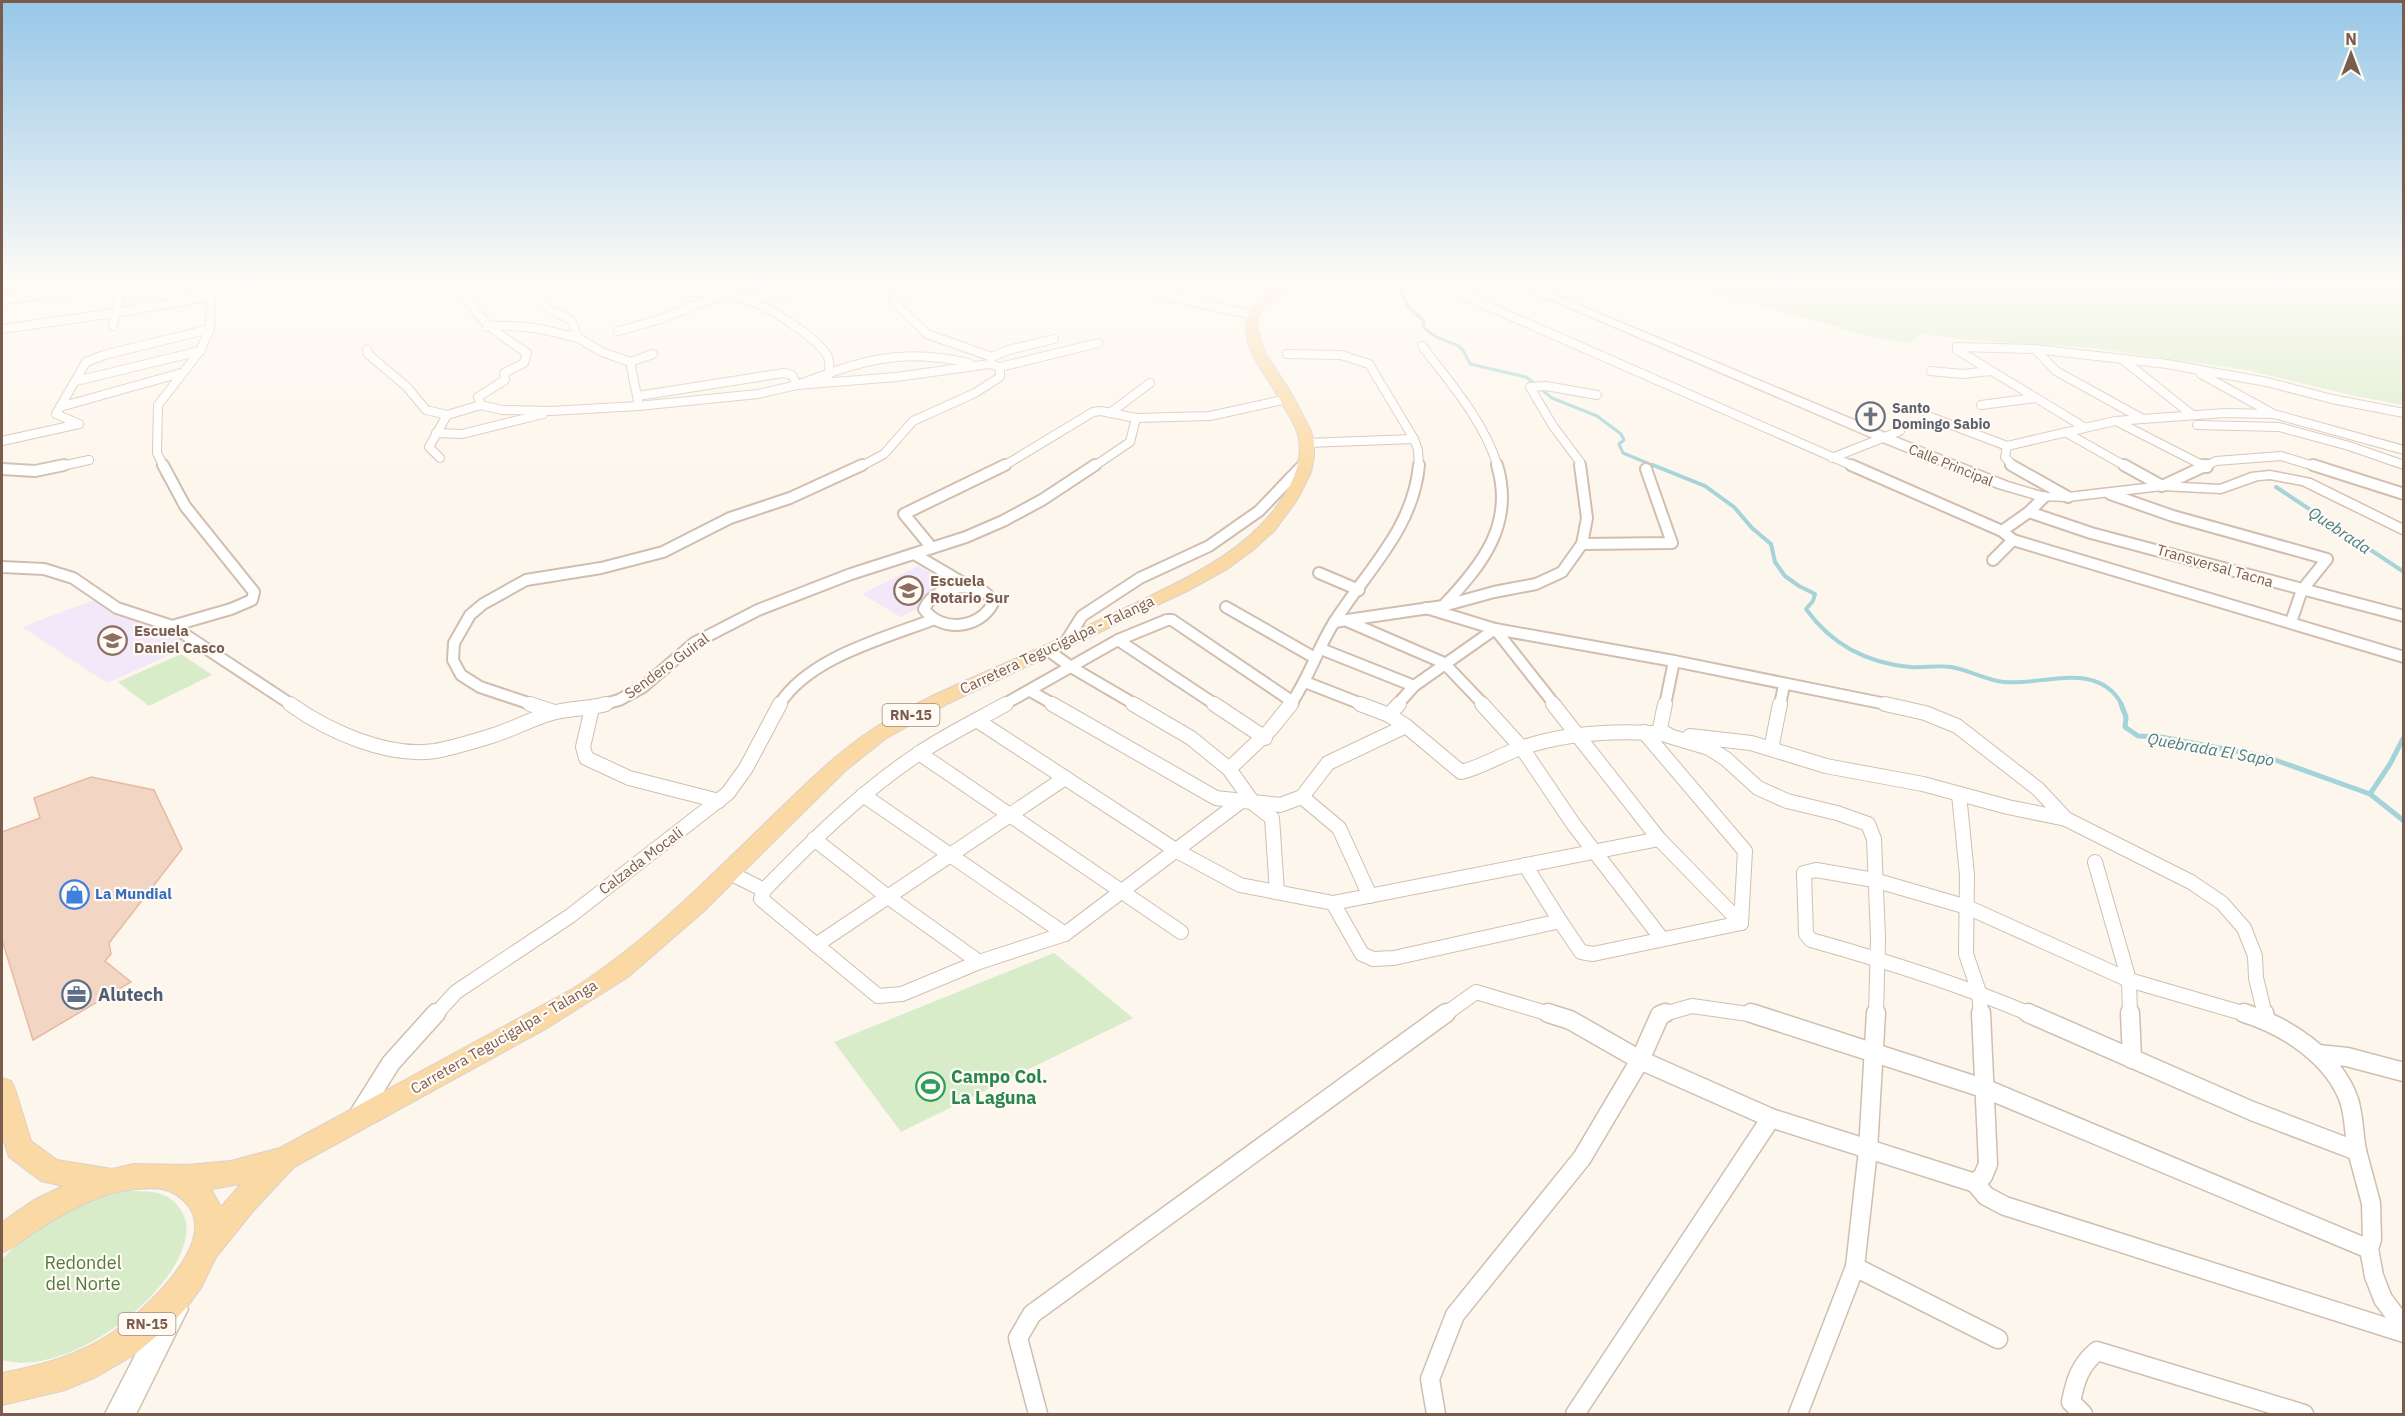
<svg xmlns="http://www.w3.org/2000/svg" width="2405" height="1416" font-family="'IBM Plex Sans',sans-serif">
<rect width="100%" height="100%" fill="#fdf6ec"/>
<g fill="#f3e8fa">
<path d="M465 282H520L521 283 466 293Z"/>
<path d="M673 282H758L764 293 745 297 659 286Z"/>
<path d="M918 566 957 587 901 617 862 594Z"/>
<path d="M99 598 171 629 190 646 107 683 22 627Z"/>
</g>
<g fill="#d8ecc9">
<path d="M1675 282H2403V405L2351 395 2246 370 2093 348 1971 340 1923 334 1908 343 1876 338Z"/>
<path d="M181 654 212 675 149 706 118 682Z"/>
<path d="M1054 953 1133 1018 901 1132 834 1042Z"/>
<path d="M126 1191C135 1191 144 1191 153 1192 166 1194 176 1201 182 1212 190 1225 186 1242 180 1255 156 1309 63 1377 2 1360V1259C40 1222 74 1203 126 1191Z"/>
</g>
<g fill="none" stroke-linecap="round" stroke-linejoin="round">
<path stroke="#a5d3da" stroke-width="3" d="M1396 282 1409 308 1424 321 1423 327C1428 331 1433 336 1439 338 1460 348 1459 340 1470 364L1526 377 1552 398 1597 416 1621 434 1624 440 1619 444 1623 453 1657 467"/>
<g stroke="#a5d3da" stroke-width="4">
<path d="M1653 465 1705 486 1734 507 1752 528 1771 544 1775 562 1785 576 1799 586 1815 594 1813 601 1806 609C1831 644 1867 663 1910 667 1924 668 1938 665 1951 667 1969 670 1986 680 2004 682 2042 686 2098 659 2122 705"/>
<path d="M2276 487 2404 572"/>
</g>
<g stroke="#a5d3da" stroke-width="5">
<path d="M2121 704 2126 717 2125 727 2138 736 2161 737 2267 757 2370 794 2404 821"/>
<path d="M2370 794 2390 764 2404 737"/>
</g>
</g>
<path fill="#f3d5c3" stroke="#e6bba3" stroke-width="1.5" d="M91 777 154 790 182 849 109 943 111 954 105 961 131 982 33 1040 2 940V832L40 818 34 798Z"/>
<g fill="none" stroke-linecap="round" stroke-linejoin="round">
<defs>
<g id="street-far3">
<path d="M460 282C471 317 498 334 527 353L524 363 504 373 505 380 478 397 481 405 502 410 551 411 638 406 758 394 797 385 896 377 990 364"/>
<path d="M526 282 551 310 571 320 578 338 602 352 630 362 638 401"/>
<path d="M628 282 634 290C666 291 715 290 745 299 766 305 819 338 828 357 831 365 829 372 828 380"/>
<path d="M760 282 767 295"/>
<path d="M856 282 876 285 914 282"/>
<path d="M913 282 909 290 895 299V303L927 334 992 357 990 364 1000 367 1098 343"/>
<path d="M1504 282 1469 290 1465 296 1855 467"/>
<path d="M120 294 187 284"/>
<path d="M1159 294 1253 315"/>
<path d="M746 299 853 282"/>
<path d="M2 300 90 289"/>
<path d="M113 326 123 282"/>
<path d="M487 327C520 323 546 330 578 338"/>
<path d="M2 329 115 313 211 296 210 329 200 351 158 405 157 453 164 467"/>
<path d="M618 331 658 320 716 297"/>
<path d="M1422 346C1451 384 1484 421 1498 467"/>
<path d="M1957 347 2035 349 2167 364 2267 382 2332 399 2404 413"/>
<path d="M1957 347V350L2084 427"/>
<path d="M2035 349 2056 371 2141 418"/>
<path d="M367 350 368 354 407 387 426 410 447 415 429 447 440 458"/>
<path d="M1287 354 1341 355 1369 364 1414 439 1418 450 1419 467"/>
<path d="M992 357 1008 350 1054 339"/>
<path d="M2122 359 2191 414"/>
<path d="M630 362 653 354"/>
<path d="M1931 371 1962 374 1991 371"/>
<path d="M2201 374 2270 412"/>
<path d="M76 381 200 351"/>
<path d="M638 396 784 373 792 375 797 385C861 361 900 347 969 363"/>
<path d="M1981 405 2035 398"/>
<path d="M60 407 181 373"/>
<path d="M1110 413 1150 383"/>
<path d="M447 415 481 405"/>
<path d="M1928 416 2007 446"/>
<path d="M2116 421 2206 467"/>
<path d="M79 424 56 414 86 362 104 355 210 329"/>
<path d="M2197 425 2279 427 2349 446 2404 465"/>
<path d="M2065 432 2127 467"/>
<path d="M436 433 462 434 543 414"/>
<path d="M2 441 79 424"/>
<path d="M1307 443 1413 439"/>
<path d="M1832 458 1900 431"/>
<path d="M57 467 89 460"/>
<path d="M860 467 884 454 913 421 975 393 1000 377V367"/>
<path d="M1002 467 1093 412 1101 411 1136 418 1210 416 1287 399"/>
<path d="M1093 467 1130 442 1136 418"/>
<path d="M1581 467 1580 462 1553 426 1530 387 1546 386 1597 395"/>
<path d="M2014 467 2005 457 2007 446 2115 421 2225 413 2274 414 2404 450"/>
<path d="M2204 467 2216 461 2281 456 2317 467"/>
</g>
<g id="street-far2">
<path d="M163 465 185 506 254 592 252 600 231 609 172 626"/>
<path d="M1851 465 2002 531"/>
<path d="M2011 465 2068 497"/>
<path d="M2124 465 2162 486 2207 465"/>
<path d="M2203 465 2207 467"/>
<path d="M2313 465 2404 494"/>
<path d="M2 469 35 471 64 465"/>
<path d="M2110 494 2173 516 2327 559 2302 590 2291 622"/>
<path d="M2029 512 2091 533 2404 616"/>
<path d="M2013 540 2404 657"/>
<path d="M1582 544 1672 543 1646 469"/>
<path d="M932 548 904 514 1005 465"/>
<path d="M914 554 970 587"/>
<path d="M1993 560 2013 540 2002 531 2029 512 2044 497"/>
<path d="M2 567 44 569 73 578 117 608 172 626 292 705"/>
<path d="M1319 573 1359 590"/>
<path d="M960 587C974 587 987 589 993 603 980 629 941 633 924 609 931 594 944 590 960 587Z"/>
<path d="M1444 605C1482 565 1515 524 1497 465"/>
<path d="M1226 607 1315 658"/>
<path d="M1426 608 1495 629 1674 661 1891 705"/>
<path d="M1347 621 1444 663 1484 705"/>
<path d="M1334 622 1443 606 1494 592 1536 584 1562 572 1582 544 1587 518 1580 465"/>
<path d="M1118 640 1216 705"/>
<path d="M1065 643 1082 616 1140 578 1209 546 1259 511 1303 465"/>
<path d="M1321 649 1414 686"/>
<path d="M1049 651 1071 667 1136 705"/>
<path d="M1305 682 1364 705"/>
<path d="M1030 691 1055 705"/>
<path d="M534 705 480 687 461 675 453 660 454 643 470 615 483 604 526 580 601 568 663 552 730 518 790 498 862 465"/>
<path d="M601 705 619 700 643 687 694 643 758 610 851 574 966 537 1003 521 1042 500 1095 465"/>
<path d="M779 705C808 658 882 639 932 620"/>
<path d="M1003 705 1118 640 1167 620H1172L1293 702"/>
<path d="M1290 705C1308 680 1317 650 1333 624 1366 571 1413 530 1419 465"/>
<path d="M1397 705 1414 686 1495 629 1555 705"/>
<path d="M1665 705 1674 661"/>
<path d="M1780 705 1784 685"/>
</g>
<g id="street-far1">
<path d="M290 704C328 731 387 758 435 751 452 748 471 742 488 737 510 731 530 719 552 713 570 708 589 709 606 704"/>
<path d="M530 704 554 712"/>
<path d="M1006 704C977 720 946 735 918 754 861 792 812 841 764 890L761 899 878 996 902 994 979 962 1065 934 1240 802"/>
<path d="M1052 704 1216 798 1280 805 1302 797 1339 828 1370 896"/>
<path d="M1133 704 1191 738 1229 769 1254 804 1272 818 1277 892"/>
<path d="M1214 704 1265 738"/>
<path d="M1360 704 1389 715 1406 726 1461 772C1482 767 1500 755 1521 748 1568 732 1618 730 1667 734"/>
<path d="M1482 704 1522 748 1574 825 1662 939"/>
<path d="M1553 704 1659 839 1741 923"/>
<path d="M1885 704 1925 713 1957 726 2038 789 2066 819 2191 882 2222 903 2244 928 2255 956 2256 978 2265 1015"/>
<path d="M592 708 583 747 586 758 629 778 719 801"/>
<path d="M1389 715 1399 704"/>
<path d="M978 721 1177 851 1240 885 1333 903 1659 839"/>
<path d="M1644 732 1745 851 1741 923"/>
<path d="M1659 733 1709 748 1726 759 1758 788 1787 801 1837 813 1868 824 1874 839 1878 938 1876 1015"/>
<path d="M1659 733 1665 704"/>
<path d="M1690 736 1751 743 1826 766 1923 784 2008 807 2066 819"/>
<path d="M1771 749 1780 704"/>
<path d="M919 753 1181 932"/>
<path d="M1229 769 1270 730 1291 704"/>
<path d="M1959 794 1967 875 1966 954 1979 992 1981 1015"/>
<path d="M863 795 1065 934"/>
<path d="M1302 797 1328 763 1406 726"/>
<path d="M814 839 888 897 979 962"/>
<path d="M2095 862 2129 980 2130 1015"/>
<path d="M1525 865 1560 921"/>
<path d="M728 872 764 890"/>
<path d="M1333 903 1362 954 1373 959 1394 958 1560 921 1581 952 1593 954 1741 923"/>
<path d="M816 945 1065 778"/>
<path d="M435 1015 456 992 570 916 728 793 746 768 780 704"/>
<path d="M1444 1015 1476 992 1553 1015"/>
<path d="M1660 1015 1692 1006 1755 1015"/>
<path d="M2032 1015C1960 984 1886 961 1811 940L1806 934 1804 873 1816 870 1874 880 1967 907 2129 980 2249 1015"/>
</g>
<g id="street">
<path d="M1548 1013 1570 1020 1640 1060 1771 1118 1975 1183 1986 1196 2005 1206 2404 1333"/>
<path d="M1751 1013 1986 1089 2369 1249"/>
<path d="M2028 1013 2252 1111 2357 1151"/>
<path d="M2130 1013 2132 1059"/>
<path d="M2244 1013C2286 1026 2333 1056 2349 1100 2354 1115 2354 1135 2357 1151"/>
<path d="M2264 1013 2266 1020"/>
<path d="M2318 1054 2347 1057 2404 1072"/>
<path d="M359 1114 391 1063 436 1013"/>
<path d="M2357 1151 2371 1203 2372 1239 2369 1249 2374 1276 2383 1299 2404 1327"/>
<path d="M1975 1183 1983 1176 1988 1164 1981 1013"/>
<path d="M1855 1267 1998 1339"/>
<path d="M1038 1414 1018 1338 1032 1314 1446 1013"/>
<path d="M1436 1414 1430 1379 1455 1315 1582 1158 1640 1060 1660 1015 1665 1013"/>
<path d="M1575 1414 1771 1118"/>
<path d="M1798 1414 1855 1267 1868 1150 1876 1013"/>
<path d="M2083 1414 2071 1402C2075 1381 2080 1365 2097 1351L2304 1414"/>
</g>
<g id="secondary">
<path d="M1510 282H1524L1890 435 2008 482 2045 493H2068L2162 482 2220 485 2251 473 2270 471 2311 479 2404 525V535L2302 485 2270 479 2258 480 2221 493 2162 490 2068 501 2039 500 1998 488 1880 441Z"/>
<path d="M174 1295 184 1299 188 1309 136 1414H105L164 1299Z"/>
</g>
<path id="primary" d="M1280 282H1293L1263 307 1258 317 1257 328 1265 353 1290 391 1311 431 1314 442V457L1311 472 1297 500 1275 530 1253 550 1227 569 1187 591 949 703 885 739 845 771 704 911 628 977 547 1028 294 1167 253 1211 216 1257 201 1288 187 1307 171 1324 134 1355 96 1377 65 1390 2 1405V1373C42 1365 77 1356 112 1333 141 1313 222 1242 186 1203 171 1187 157 1187 136 1189 100 1192 66 1212 36 1231 24 1238 15 1249 2 1252V1222L34 1200 63 1186 41 1181 9 1157 2 1135V1078L11 1081 15 1089 31 1141 57 1160 112 1169 134 1164 187 1165 231 1161 280 1148 571 990C640 946 697 890 755 833 793 797 830 757 873 729 918 700 967 680 1015 659 1056 641 1097 621 1138 602 1181 581 1227 560 1261 525 1282 503 1304 471 1299 440 1298 431 1293 422 1288 414 1261 360 1213 328 1280 282ZM241 1184 221 1207 211 1189Z"/>
</defs>
<use href="#street-far3" stroke="#d1beb0" stroke-width="10"/>
<use href="#street-far2" stroke="#d1beb0" stroke-width="14"/>
<use href="#street-far1" stroke="#d1beb0" stroke-width="16"/>
<use href="#street" stroke="#d1beb0" stroke-width="21"/>
<use href="#secondary" stroke="#d6c0b0" stroke-width="3"/>
<use href="#primary" stroke="#dad1cd" stroke-width="2"/>
<use href="#street-far3" stroke="#fff" stroke-width="8"/>
<use href="#street-far2" stroke="#fff" stroke-width="10"/>
<use href="#street-far1" stroke="#fff" stroke-width="14"/>
<use href="#street" stroke="#fff" stroke-width="18"/>
<use href="#secondary" fill="#fff" fill-rule="evenodd"/>
<use href="#primary" fill="#fbd9a5" fill-rule="evenodd"/>
</g>
<linearGradient id="sky" x2="0" y2="1"><stop stop-color="#97c7e8"/><stop offset="0.59" stop-color="#fefbf6"/><stop offset="1" stop-color="#fefbf6" stop-opacity="0"/></linearGradient>
<rect width="2405" height="480" fill="url(#sky)"/>
<defs>
<symbol id="church-ring" viewBox="-11 -11 22 22"><circle r="9.5" fill="#fffaf3" stroke="#6b7280" stroke-width="1.5"/><path d="M-1.2-6h2.4v3.5h3.3v2.4h-3.3V6h-2.4V-.1h-3.3v-2.4h3.3Z" fill="#6b7280"/></symbol>
<symbol id="school-ring" viewBox="-11 -11 22 22"><circle r="9.5" fill="#fffaf3" stroke="#8d6e63" stroke-width="1.5"/><path d="M0-5L7-2L0 1L-7-2ZM-4 1L0 2.5L4 1V4Q0 6-4 4Z" fill="#8d6e63"/></symbol>
<symbol id="shop-ring" viewBox="-11 -11 22 22"><circle r="9.5" fill="#fffaf3" stroke="#3f7fe0" stroke-width="1.5"/><path d="M-5-2.5h2.3a2.7 3.5 0 0 1 5.4 0H5L5.5 6h-11ZM-1.5-2.5h3a1.5 2.3 0 0 0-3 0Z" fill="#3f7fe0"/></symbol>
<symbol id="office-ring" viewBox="-11 -11 22 22"><circle r="9.5" fill="#fffaf3" stroke="#5c6f8a" stroke-width="1.5"/><path d="M-6-3h4V-5.5h4V-3h4V5H-6ZM-1-4.5V-3h2v-1.5ZM-6 0V1H6V0Z" fill="#5c6f8a"/></symbol>
<symbol id="stadium-ring" viewBox="-11 -11 22 22"><circle r="9.5" fill="#fffaf3" stroke="#2e9e5b" stroke-width="1.5"/><path d="M0-5a6.5 5 0 1 0 0 10a6.5 5 0 1 0 0-10ZM-3.5-1.8h7v3.6h-7Z" fill="#2e9e5b"/></symbol>
</defs>
<g fill-rule="evenodd">
<use href="#church-ring" x="1854" y="400" width="33" height="33"/>
<use href="#school-ring" x="892" y="574" width="33" height="33"/>
<use href="#school-ring" x="96" y="624" width="33" height="33"/>
<use href="#shop-ring" x="58" y="878" width="33" height="33"/>
<use href="#office-ring" x="60" y="978" width="33" height="33"/>
<use href="#stadium-ring" x="914" y="1070" width="33" height="33"/>
</g>
<g text-anchor="middle" stroke-width="4.5" stroke-linejoin="round" paint-order="stroke">
<g font-size="14" font-weight="bold" fill="#5b616d" stroke="#fffaf3" text-anchor="start">
<text x="1892" y="413">Santo<tspan x="1892" dy="16">Domingo Sabio</tspan></text>
</g>
<g font-size="14" fill="#7a5c4d" stroke="#fffaf3">
<text transform="translate(1951 465) rotate(22)" y="5">Calle Principal</text>
</g>
<g fill="#fffaf3" stroke="#a28b7f" stroke-width="1.5">
<rect x="882.5" y="704" width="57" height="22" rx="4.5"/>
<rect x="118.5" y="1313" width="57" height="22" rx="4.5"/>
</g>
<g font-size="14" font-weight="bold" fill="#7a5c4d">
<text x="911" y="720">RN-15</text>
<text x="147" y="1329">RN-15</text>
</g>
<g font-size="15" fill="#7a5c4d" stroke="#fffaf3">
<text transform="translate(2215 566) rotate(16)" y="5">Transversal Tacna</text>
<text transform="translate(1057 645) rotate(-25)" y="5">Carretera Tegucigalpa - Talanga</text>
<text transform="translate(667 666) rotate(-36)" y="5">Sendero Guiral</text>
<text transform="translate(641 861) rotate(-37)" y="5">Calzada Mocali</text>
<text transform="translate(504 1037) rotate(-30)" y="5">Carretera Tegucigalpa - Talanga</text>
</g>
<g font-size="15" font-weight="bold" fill="#785e54" stroke="#fffaf3" text-anchor="start">
<text x="930" y="586">Escuela<tspan x="930" dy="17">Rotario Sur</tspan></text>
<text x="134" y="636">Escuela<tspan x="134" dy="17">Daniel Casco</tspan></text>
</g>
<g font-size="15" font-weight="bold" fill="#366cbe" stroke="#fffaf3" text-anchor="start">
<text x="95" y="899">La Mundial</text>
</g>
<g font-size="16" font-style="italic" fill="#437c86" stroke="#fffaf3">
<text transform="translate(2340 530) rotate(34)" y="6">Quebrada</text>
<text transform="translate(2211 749) rotate(10)" y="6">Quebrada El Sapo</text>
</g>
<g font-size="18" font-weight="bold" fill="#4e5e75" stroke="#fffaf3" text-anchor="start">
<text x="98" y="1001">Alutech</text>
</g>
<g font-size="18" font-weight="bold" fill="#27864d" stroke="#fffaf3" text-anchor="start">
<text x="951" y="1083">Campo Col.<tspan x="951" dy="21">La Laguna</tspan></text>
</g>
<g font-size="18" fill="#537a41" stroke="#fffaf3">
<text x="83" y="1269">Redondel<tspan x="83" dy="21">del Norte</tspan></text>
</g>
</g>
<rect width="2405" height="1416" fill="none" stroke="#7a5c4d" stroke-width="6"/>
<g transform="translate(2351 54)" stroke="#fffaf3" stroke-width="4.5" paint-order="stroke">
<path d="M0-4.5L10 22L0 15L-10 22Z" fill="#7a5c4d"/>
<text y="-9" font-size="16" font-weight="bold" text-anchor="middle" fill="#7a5c4d">N</text>
</g>
</svg>
